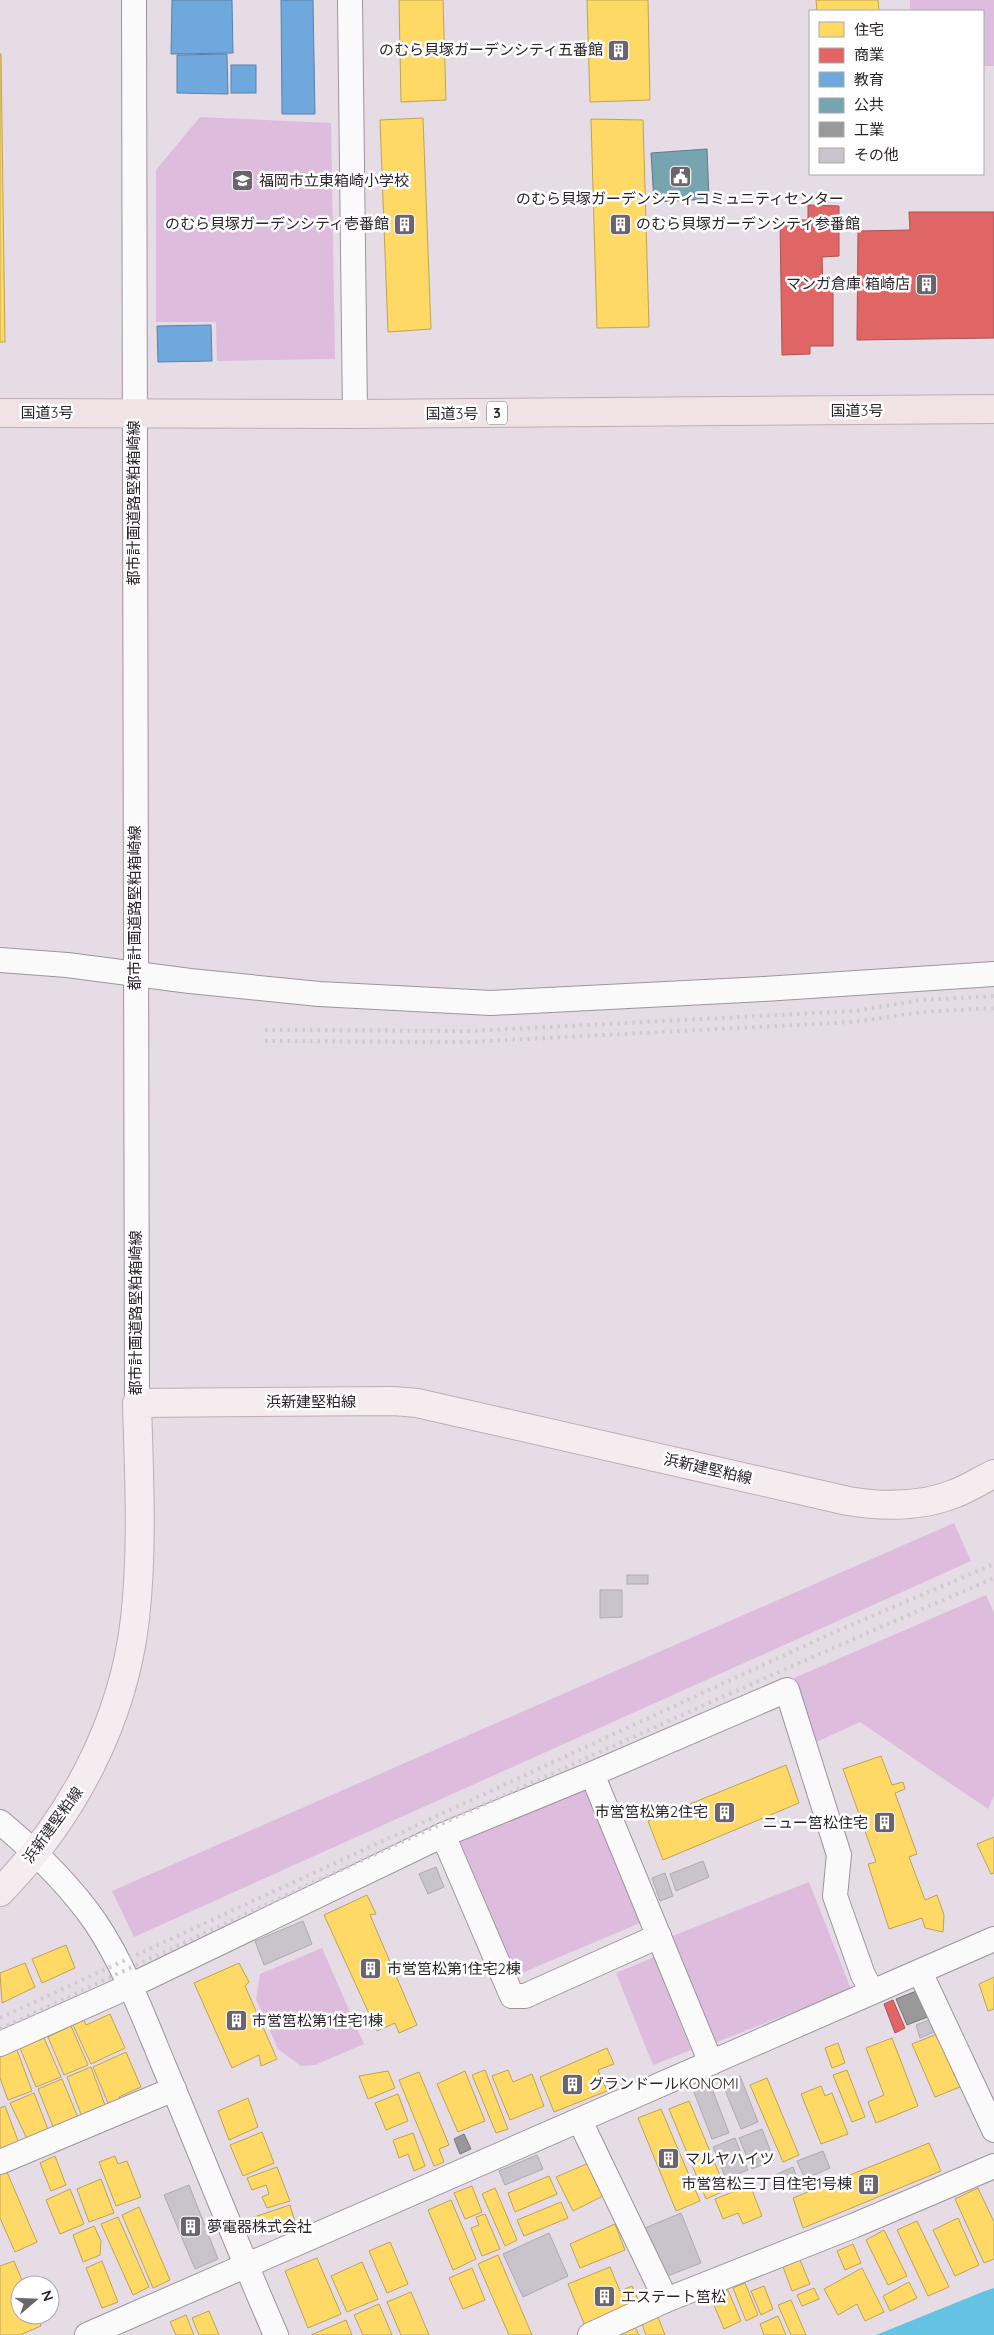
<svg xmlns="http://www.w3.org/2000/svg" width="994" height="2335" font-family="Quicksand,'Noto Sans JP',sans-serif">
<rect width="100%" height="100%" fill="#e6dce6"/>
<g fill="#ddbcdd">
<path d="M910 0H994V66H983V11H910Z"/>
<path d="M200 117 331 123 335 359 217 361 216 322H156V170Z"/>
<path d="M954 1523 971 1561 134 1937 112 1891Z"/>
<path d="M986 1595 994 1613V1795L988 1809 860 1722 812 1744 794 1678Z"/>
<path d="M586 1783 640 1923 517 1975 458 1837Z"/>
<path d="M809 1882 851 1989 712 2044 670 1937Z"/>
<path d="M322 1948 364 2044 315 2065 301 2066 278 2049 256 1999 260 1974Z"/>
<path d="M654 1957 691 2050 653 2065 616 1973Z"/>
</g>
<path fill="#64c2e2" d="M994 2288V2335H876L985 2291Z"/>
<g fill="#ffd966" stroke="#bfa354">
<path d="M399 0H443L446 100 401 102Z"/>
<path d="M587 0H648L650 100 590 102Z"/>
<path d="M816 0H878L879 11H817Z"/>
<path d="M0 54H1L5 342H0Z"/>
<path d="M423 118 431 329 388 332 380 120Z"/>
<path d="M591 119 643 120 649 327 597 328Z"/>
<path d="M881 1756 892 1785 903 1782 905 1789 895 1793 917 1854 909 1857 925 1900 937 1895 944 1915 943 1932 925 1928 922 1918 889 1929 868 1864 876 1862 843 1769Z"/>
<path d="M786 1765 799 1803 663 1860 648 1821Z"/>
<path d="M994 1837V1873L991 1874 977 1844Z"/>
<path d="M367 1895 376 1914 370 1915 417 2025 399 2033 395 2023 377 2031 324 1915Z"/>
<path d="M66 1945 75 1968 42 1983 32 1959Z"/>
<path d="M25 1963 35 1987 2 2003 0 1973Z"/>
<path d="M239 1963 249 1982 245 1986 277 2059 261 2066 259 2055 232 2068 194 1983Z"/>
<path d="M994 1977V2009L988 2011 979 1984Z"/>
<path d="M110 2014 125 2048 91 2064 73 2025 84 2020 86 2025Z"/>
<path d="M71 2026 88 2065 64 2075 48 2037Z"/>
<path d="M937 2034 960 2087 935 2097 912 2044Z"/>
<path d="M44 2038 61 2077 36 2087 20 2048Z"/>
<path d="M892 2038 918 2106 876 2123 868 2102 884 2095 866 2048Z"/>
<path d="M838 2043 845 2063 832 2068 825 2048Z"/>
<path d="M607 2048 614 2064 598 2070 607 2091 554 2112 540 2077Z"/>
<path d="M17 2050 32 2091 8 2100 0 2078V2056Z"/>
<path d="M126 2052 141 2087 119 2097 122 2102 110 2108 93 2067Z"/>
<path d="M91 2067 106 2108 82 2117 67 2077Z"/>
<path d="M485 2070 508 2129 496 2133 472 2075Z"/>
<path d="M508 2070 513 2082 532 2074 544 2106 510 2120 492 2076Z"/>
<path d="M847 2070 865 2117 852 2122 833 2075Z"/>
<path d="M388 2071 395 2088 368 2099 359 2076Z"/>
<path d="M465 2071 485 2121 458 2132 437 2084Z"/>
<path d="M419 2072 449 2145 439 2149 444 2162 434 2166 399 2080Z"/>
<path d="M767 2078 799 2155 783 2162 750 2085Z"/>
<path d="M62 2079 79 2120 54 2129 38 2089Z"/>
<path d="M821 2086 825 2096 832 2093 848 2134 821 2144 801 2094Z"/>
<path d="M34 2093 49 2132 28 2141 10 2103Z"/>
<path d="M398 2094 408 2121 386 2130 375 2103Z"/>
<path d="M248 2098 258 2127 229 2140 218 2111Z"/>
<path d="M689 2101 726 2190 706 2199 669 2109Z"/>
<path d="M5 2106 20 2146 0 2153V2108Z"/>
<path d="M661 2109 700 2201 676 2211 638 2118Z"/>
<path d="M262 2132 274 2163 243 2176 230 2145Z"/>
<path d="M413 2133 425 2166 414 2171 408 2154 399 2158 393 2140Z"/>
<path d="M929 2143 941 2171 803 2228 793 2198Z"/>
<path d="M55 2156 66 2185 51 2191 40 2163Z"/>
<path d="M115 2156 118 2164 127 2161 141 2197 116 2206 99 2162Z"/>
<path d="M589 2163 603 2196 573 2211 556 2177Z"/>
<path d="M277 2167 290 2201 267 2208 262 2197 269 2194 266 2185 252 2190 247 2178Z"/>
<path d="M6 2170 37 2242 15 2252 0 2218V2173Z"/>
<path d="M549 2176 557 2194 515 2212 508 2193Z"/>
<path d="M101 2179 114 2213 89 2222 77 2189Z"/>
<path d="M750 2185 762 2216 743 2224 738 2213 723 2219 715 2199Z"/>
<path d="M472 2186 482 2212 465 2219 454 2193Z"/>
<path d="M495 2188 517 2240 505 2246 482 2194Z"/>
<path d="M978 2188 994 2222V2259L984 2263 955 2199Z"/>
<path d="M70 2189 84 2224 60 2234 46 2200Z"/>
<path d="M451 2200 476 2259 453 2270 428 2210Z"/>
<path d="M561 2202 568 2218 524 2236 517 2220Z"/>
<path d="M290 2205 296 2225 261 2236 254 2217Z"/>
<path d="M139 2207 170 2280 153 2288 122 2215Z"/>
<path d="M485 2214 500 2249 482 2256 471 2228 479 2225 476 2217Z"/>
<path d="M118 2217 149 2287 133 2295 101 2224Z"/>
<path d="M958 2218 979 2265 955 2276 933 2230Z"/>
<path d="M917 2221 949 2287 928 2296 897 2230Z"/>
<path d="M615 2224 625 2250 580 2268 570 2244Z"/>
<path d="M94 2226 101 2241 100 2255 83 2262 73 2235Z"/>
<path d="M884 2230 907 2276 888 2285 866 2240Z"/>
<path d="M390 2242 408 2284 387 2293 369 2251Z"/>
<path d="M853 2244 861 2263 845 2270 837 2251Z"/>
<path d="M498 2255 532 2335H509L478 2264Z"/>
<path d="M317 2258 341 2314 308 2328 285 2271Z"/>
<path d="M800 2260 810 2284 792 2291 783 2267Z"/>
<path d="M14 2261 24 2285H20V2315H37L41 2326 20 2335H0V2266Z"/>
<path d="M102 2261 118 2302 102 2308 86 2268Z"/>
<path d="M362 2262 378 2299 347 2312 331 2276Z"/>
<path d="M610 2267 620 2291 632 2286 640 2304 585 2326 568 2284Z"/>
<path d="M472 2268 485 2300 463 2309 449 2278Z"/>
<path d="M862 2268 884 2312 865 2321 857 2304 838 2315 824 2289Z"/>
<path d="M909 2282 917 2298 890 2311 883 2296Z"/>
<path d="M745 2283 758 2315 746 2321 733 2288Z"/>
<path d="M764 2286 773 2309 761 2315 751 2291Z"/>
<path d="M814 2288 819 2299 802 2306 797 2295Z"/>
<path d="M728 2290 741 2321 724 2329 711 2298Z"/>
<path d="M411 2292 429 2335H401L387 2302Z"/>
<path d="M791 2300 806 2335H791L778 2305Z"/>
<path d="M379 2304 392 2335H363L354 2315Z"/>
<path d="M209 2311 219 2335H199L192 2318Z"/>
<path d="M186 2315 194 2335H176L170 2322Z"/>
<path d="M778 2316 786 2335H764L760 2324Z"/>
<path d="M658 2317 665 2335H646L642 2324Z"/>
<path d="M346 2320 352 2335H311Z"/>
<path d="M635 2327 639 2335H620L619 2333Z"/>
</g>
<g fill="#e06666" stroke="#aa5254">
<path d="M808 205 839 206V256L822 257 823 291H833V346H810V354L782 355 780 220H808Z"/>
<path d="M909 212H994V338L857 340 858 231 910 230Z"/>
<path d="M893 2000 905 2028 895 2033 884 2004Z"/>
</g>
<g fill="#6fa8dc" stroke="#5b80a7">
<path d="M172 0H232L233 53 171 54Z"/>
<path d="M281 0H313L315 114H282Z"/>
<path d="M227 54 228 94 177 93V55Z"/>
<rect x="231" y="65" width="25" height="28"/>
<path d="M211 325 212 361 158 362 157 326Z"/>
</g>
<path fill="#76a5af" stroke="#607e87" d="M707 149 709 199 654 202 651 153Z"/>
<g fill="#999" stroke="#787678">
<path d="M919 1990 930 2016 907 2025 896 1999Z"/>
<path d="M464 2134 471 2149 460 2154 454 2139Z"/>
</g>
<g fill="#c9c3cc" stroke="#afa9b2">
<rect x="627" y="1575" width="21" height="9"/>
<path d="M600 1590H622V1617L600 1618Z"/>
<path d="M703 1861 709 1877 676 1891 670 1874Z"/>
<path d="M436 1867 444 1887 428 1894 419 1874Z"/>
<path d="M665 1873 673 1896 660 1901 652 1878Z"/>
<path d="M303 1921 312 1944 264 1965 255 1941Z"/>
<path d="M929 2020 934 2032 920 2038 916 2025Z"/>
<path d="M740 2076 758 2122 741 2129 722 2083Z"/>
<path d="M711 2086 729 2133 712 2139 694 2092Z"/>
<path d="M762 2129 774 2160 752 2169 739 2138Z"/>
<path d="M735 2138 748 2170 726 2179 713 2147Z"/>
<path d="M823 2151 830 2168 805 2179 797 2161Z"/>
<path d="M537 2155 543 2169 505 2185 499 2171Z"/>
<path d="M793 2167 797 2178 779 2185 775 2175Z"/>
<path d="M189 2185 218 2259 195 2269 164 2195Z"/>
<path d="M681 2213 701 2263 665 2277 645 2228Z"/>
<path d="M549 2233 568 2276 523 2297 503 2254Z"/>
</g>
<g fill="none" stroke-linecap="round" stroke-linejoin="round">
<defs>
<g id="minor">
<path d="M134 0 137 1403"/>
<path d="M350 0 355 414"/>
<path d="M0 960 67 965 190 981 319 994 491 1003 764 989 994 974"/>
<path d="M592 1774 443 1835 512 1996H525L659 1936"/>
<path d="M0 1822C36 1852 69 1884 96 1923 125 1967 144 2018 164 2066 202 2156 237 2246 276 2335"/>
<path d="M920 1972 994 2130"/>
<path d="M0 2044 130 1986 443 1835"/>
<path d="M711 2063 592 1774 787 1690 839 1855 835 1896 863 1975 872 1991"/>
<path d="M580 2121 666 2300"/>
<path d="M0 2162 174 2089"/>
<path d="M87 2335 994 1939"/>
<path d="M590 2335 666 2300 853 2226 994 2166"/>
</g>
<path id="major" d="M0 1892C72 1818 123 1723 135 1619 143 1547 139 1475 137 1403L394 1401 417 1403 848 1501C884 1507 922 1507 956 1493 969 1488 981 1480 994 1474"/>
<path id="highway" d="M0 413 355 414 994 409"/>
</defs>
<use href="#minor" stroke="#9c959c" stroke-width="26"/>
<use href="#major" stroke="#beadb4" stroke-width="30"/>
<use href="#highway" stroke="#beadb4" stroke-width="30"/>
<use href="#minor" stroke="#fbfafb" stroke-width="24"/>
<use href="#major" stroke="#f4ecee" stroke-width="28"/>
<use href="#highway" stroke="#f0e3e6" stroke-width="28"/>
<g stroke="#ceccce" stroke-width="4" stroke-dasharray="2.5 5" stroke-linecap="butt">
<path d="M265 1030 471 1031 855 1011 921 1000 994 996"/>
<path d="M265 1041 469 1042 853 1022 922 1012 994 1008"/>
<path d="M0 2018 830 1634 994 1564"/>
<path d="M0 2029C329 1874 660 1722 994 1578"/>
</g>
</g>
<defs>
<symbol id="building-square" viewBox="-11 -11 22 22"><rect x="-9" y="-9" width="18" height="18" rx="4" fill="#6c646c" stroke="#fff"/><path d="M-4-6H4V6H1V3H-1V6H-4ZM-2.5-4.3h1.7v1.8h-1.7ZM.8-4.3h1.7v1.8H.8ZM-2.5-1h1.7V.8h-1.7ZM.8-1h1.7V.8H.8Z" fill="#fff"/></symbol>
<symbol id="civic-square" viewBox="-11 -11 22 22"><rect x="-9" y="-9" width="18" height="18" rx="4" fill="#6c646c" stroke="#fff"/><path d="M-.6-6.5H3V-4.5H.6V-3L4-1V1h2V6H-6V1h2V-1L-.6-3ZM-1.2 2.5V6h2.4V2.5Z" fill="#fff"/></symbol>
<symbol id="school-square" viewBox="-11 -11 22 22"><rect x="-9" y="-9" width="18" height="18" rx="4" fill="#6c646c" stroke="#fff"/><path d="M0-5L7-2L0 1L-7-2ZM-4 1L0 2.5L4 1V4Q0 6-4 4Z" fill="#fff"/></symbol>
</defs>
<g fill-rule="evenodd">
<use href="#building-square" x="606" y="38" width="25" height="25"/>
<use href="#civic-square" x="668" y="164" width="25" height="25"/>
<use href="#school-square" x="230" y="168" width="25" height="25"/>
<use href="#building-square" x="392" y="212" width="25" height="25"/>
<use href="#building-square" x="608" y="212" width="25" height="25"/>
<use href="#building-square" x="914" y="272" width="25" height="25"/>
<use href="#building-square" x="712" y="1800" width="25" height="25"/>
<use href="#building-square" x="872" y="1810" width="25" height="25"/>
<use href="#building-square" x="358" y="1956" width="25" height="25"/>
<use href="#building-square" x="224" y="2008" width="25" height="25"/>
<use href="#building-square" x="560" y="2072" width="25" height="25"/>
<use href="#building-square" x="656" y="2146" width="25" height="25"/>
<use href="#building-square" x="856" y="2172" width="25" height="25"/>
<use href="#building-square" x="178" y="2214" width="25" height="25"/>
<use href="#building-square" x="592" y="2284" width="25" height="25"/>
</g>
<g text-anchor="middle" stroke-width="5" stroke-linejoin="round" paint-order="stroke">
<rect fill="#fff" stroke="#6b666b" stroke-width="1" x="487" y="401.5" width="20" height="23" rx="4"/>
<g font-size="14" font-weight="bold" fill="#2b242b">
<text x="497" y="418">3</text>
</g>
<g font-size="15" fill="#2b242b" stroke="#fff" text-anchor="start">
<text x="603" y="55" text-anchor="end">のむら貝塚ガーデンシティ五番館</text>
<text x="259" y="186">福岡市立東箱崎小学校</text>
<text x="680" y="204" text-anchor="middle">のむら貝塚ガーデンシティコミュニティセンター</text>
<text x="389" y="229" text-anchor="end">のむら貝塚ガーデンシティ壱番館</text>
<text x="636" y="229">のむら貝塚ガーデンシティ参番館</text>
<text x="910" y="289" text-anchor="end">マンガ倉庫 箱崎店</text>
<text x="708" y="1817" text-anchor="end">市営筥松第2住宅</text>
<text x="868" y="1828" text-anchor="end">ニュー筥松住宅</text>
<text x="387" y="1974">市営筥松第1住宅2棟</text>
<text x="252" y="2026">市営筥松第1住宅1棟</text>
<text x="589" y="2089">グランドールKONOMI</text>
<text x="685" y="2164">マルヤハイツ</text>
<text x="852" y="2189" text-anchor="end">市営筥松三丁目住宅1号棟</text>
<text x="207" y="2232">夢電器株式会社</text>
<text x="621" y="2302">エステート筥松</text>
</g>
<g font-size="15" fill="#2b242b" stroke="#fff">
<text x="857" y="416">国道3号</text>
<text x="47" y="418">国道3号</text>
<text x="452" y="419">国道3号</text>
<text transform="translate(134 503) rotate(-90)" y="5">都市計画道路堅粕箱崎線</text>
<text transform="translate(135 908) rotate(-90)" y="5">都市計画道路堅粕箱崎線</text>
<text transform="translate(136 1313) rotate(-90)" y="5">都市計画道路堅粕箱崎線</text>
<text x="311" y="1407">浜新建堅粕線</text>
<text transform="translate(708 1469) rotate(13)" y="5">浜新建堅粕線</text>
<text transform="translate(53 1825) rotate(-54)" y="5">浜新建堅粕線</text>
</g>
</g>
<rect x="809" y="10" width="175" height="165" fill="#ffffff" stroke="#aaa7aa"/>
<rect x="819" y="22" width="25" height="15" fill="#ffd966" stroke="#aaa7aa"/>
<text x="854" y="35" font-size="15" fill="#2b242b">住宅</text>
<rect x="819" y="48" width="25" height="15" fill="#e06666" stroke="#aaa7aa"/>
<text x="854" y="60" font-size="15" fill="#2b242b">商業</text>
<rect x="819" y="72" width="25" height="15" fill="#6fa8dc" stroke="#aaa7aa"/>
<text x="854" y="85" font-size="15" fill="#2b242b">教育</text>
<rect x="819" y="98" width="25" height="15" fill="#76a5af" stroke="#aaa7aa"/>
<text x="854" y="110" font-size="15" fill="#2b242b">公共</text>
<rect x="819" y="122" width="25" height="15" fill="#999999" stroke="#aaa7aa"/>
<text x="854" y="135" font-size="15" fill="#2b242b">工業</text>
<rect x="819" y="148" width="25" height="15" fill="#c9c3cc" stroke="#aaa7aa"/>
<text x="854" y="160" font-size="15" fill="#2b242b">その他</text>
<g transform="translate(35 2300) rotate(71)"><circle r="24" fill="#ffffff" stroke="#aaa7aa"/>
<path d="M0-4L9 19L0 12L-9 19Z" fill="#6c646c"/>
<text y="-8" font-size="14" font-weight="bold" text-anchor="middle" fill="#2b242b">N</text>
</g>
</svg>
